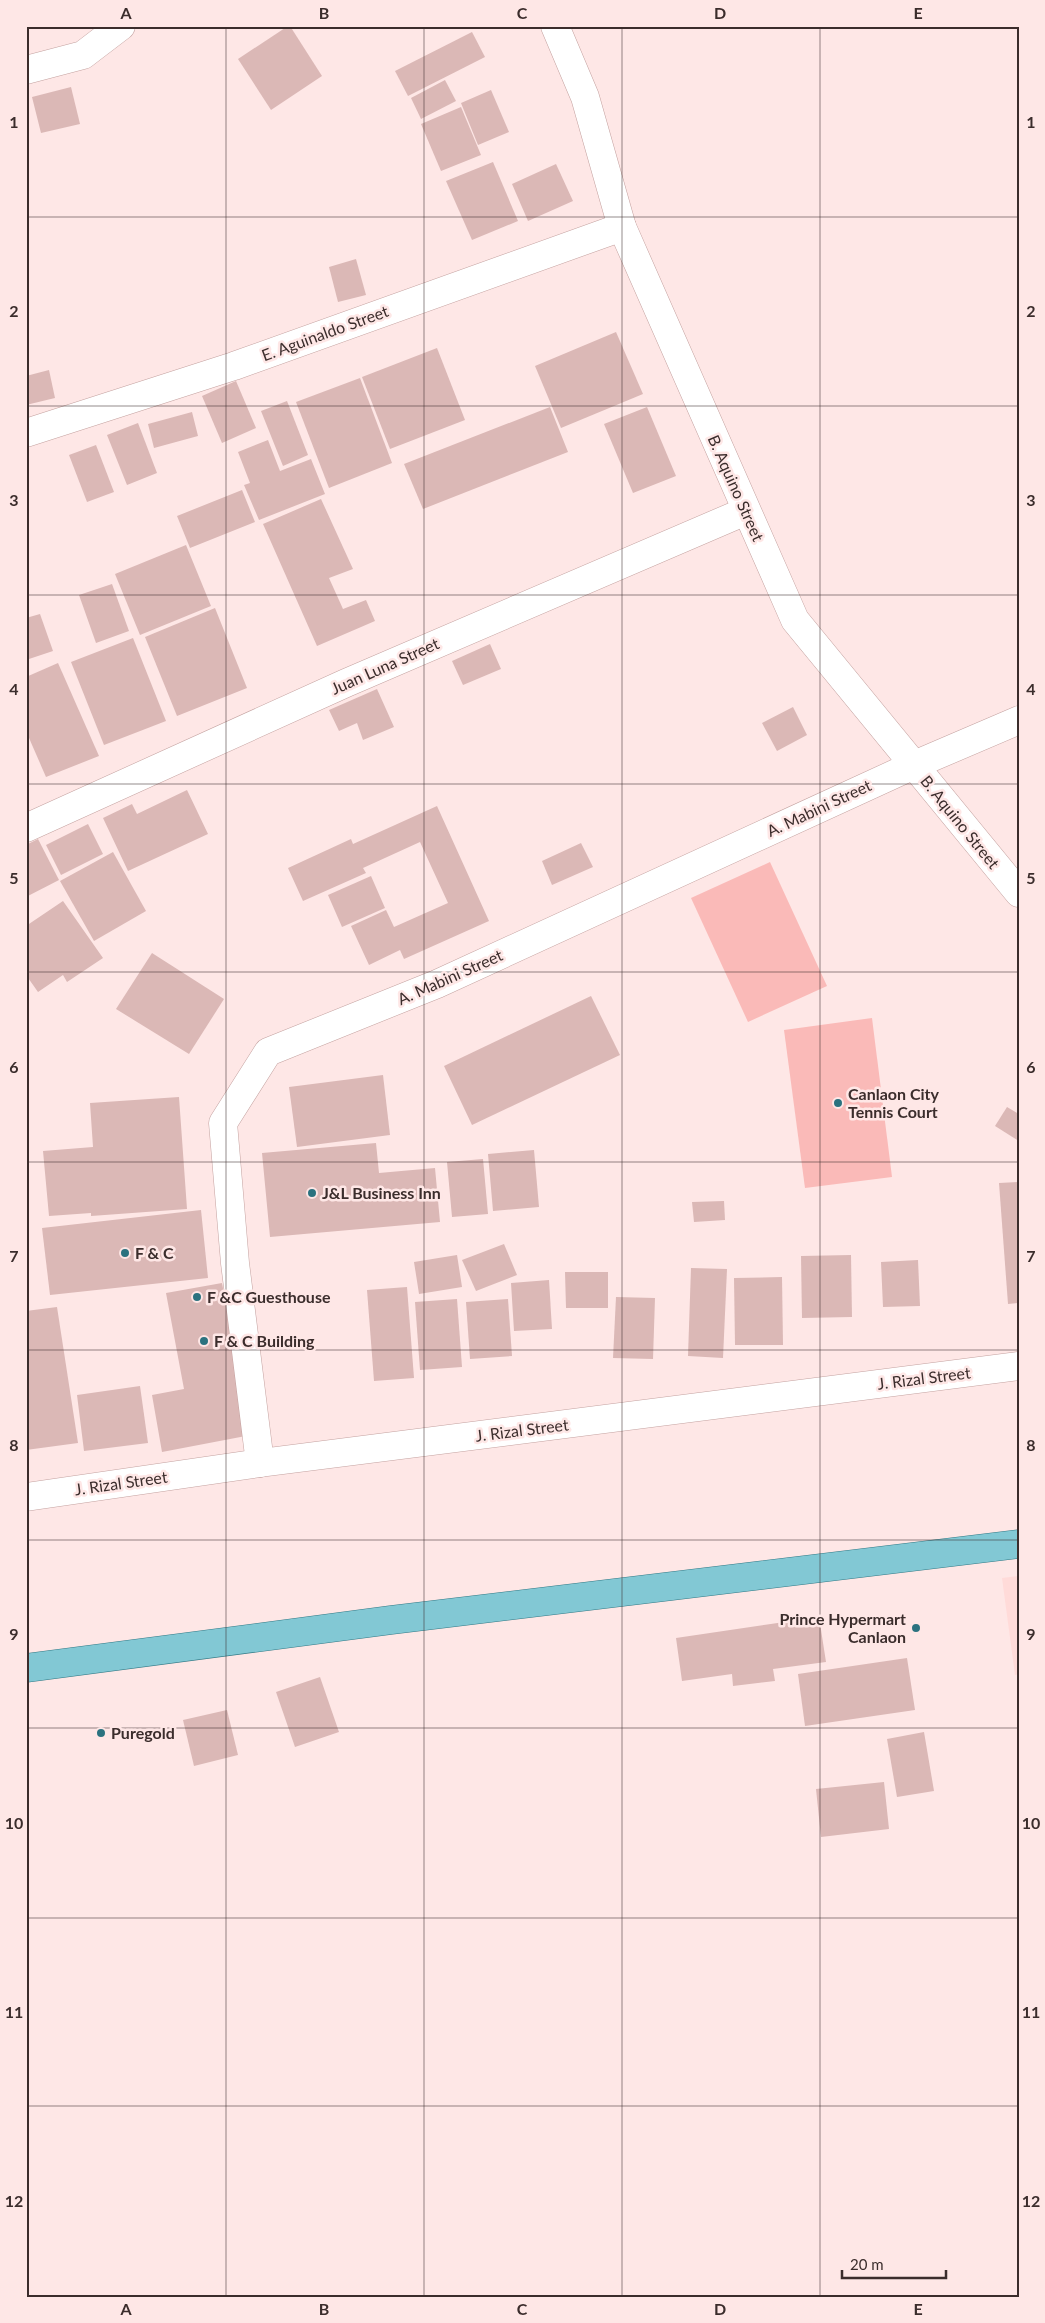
<svg xmlns="http://www.w3.org/2000/svg" width="1045" height="2323" font-family="Lato,sans-serif">
<rect width="100%" height="100%" fill="#fee7e6"/>
<path fill="#ffdbd9" d="M1019 1576V1674L1015 1675 1002 1578Z"/>
<g fill="#fabab8">
<path d="M770 862 827 986 748 1022 691 898Z"/>
<path d="M872 1018 892 1177 805 1188 784 1030Z"/>
</g>
<g fill="#dbb8b6">
<path d="M288 26H290L322 76 271 110 238 59Z"/>
<path d="M472 32 485 57 408 96 395 71Z"/>
<path d="M445 80 456 101 421 119 411 98Z"/>
<path d="M71 87 80 124 41 133 32 97Z"/>
<path d="M491 90 509 132 478 145 461 103Z"/>
<path d="M461 107 481 155 441 171 421 124Z"/>
<path d="M493 162 518 221 472 240 446 181Z"/>
<path d="M556 164 573 201 528 221 512 184Z"/>
<path d="M356 259 366 295 338 302 329 267Z"/>
<path d="M616 332 643 394 561 428 535 366Z"/>
<path d="M437 348 465 420 390 449 362 377Z"/>
<path d="M49 370 55 398 26 405V376Z"/>
<path d="M360 378 392 463 329 488 296 402Z"/>
<path d="M236 381 256 428 222 443 202 396Z"/>
<path d="M287 401 308 455 283 466 261 411Z"/>
<path d="M550 407 568 452 423 509 404 464Z"/>
<path d="M647 407 676 476 633 493 604 424Z"/>
<path d="M192 412 198 436 154 448 148 424Z"/>
<path d="M138 423 157 473 127 485 107 435Z"/>
<path d="M268 440 280 471 311 459 325 494 259 520 244 485 250 483 238 452Z"/>
<path d="M96 445 114 492 87 502 69 455Z"/>
<path d="M242 490 255 522 190 548 177 516Z"/>
<path d="M321 499 353 569 329 578 343 609 366 600 375 621 317 646 263 524Z"/>
<path d="M186 545 211 606 140 635 115 574Z"/>
<path d="M112 584 129 631 96 643 79 595Z"/>
<path d="M215 608 247 688 177 716 145 637Z"/>
<path d="M40 614 53 651 26 660V618Z"/>
<path d="M133 638 166 721 104 745 71 662Z"/>
<path d="M490 644 501 669 463 685 452 661Z"/>
<path d="M58 663 99 756 46 777 26 731V677Z"/>
<path d="M377 689 394 727 363 740 357 723 339 731 329 710Z"/>
<path d="M793 707 807 735 777 751 762 723Z"/>
<path d="M187 790 208 834 128 871 103 818 132 804 137 814Z"/>
<path d="M437 806 489 921 404 959 400 950 369 965 351 926 386 910 394 927 448 903 420 842 363 868 366 873 303 901 288 868 351 839 353 844Z"/>
<path d="M88 824 103 854 61 875 46 845Z"/>
<path d="M38 839 59 880 26 897V845Z"/>
<path d="M581 843 593 867 552 885 542 861Z"/>
<path d="M113 852 146 911 94 941 60 881Z"/>
<path d="M371 876 385 908 342 927 328 895Z"/>
<path d="M63 901 103 958 67 982 63 975 38 992 26 975V926Z"/>
<path d="M152 953 224 999 189 1054 116 1009Z"/>
<path d="M591 996 620 1055 472 1125 444 1066Z"/>
<path d="M383 1075 390 1135 297 1147 289 1087Z"/>
<path d="M179 1097 187 1209 91 1216V1213L49 1216 43 1151 93 1147 90 1103Z"/>
<path d="M1007 1107 1019 1114V1141L995 1126Z"/>
<path d="M376 1143 379 1173 435 1168 440 1222 270 1237 262 1153Z"/>
<path d="M534 1150 539 1207 493 1211 488 1154Z"/>
<path d="M483 1159 488 1214 452 1217 447 1162Z"/>
<path d="M1019 1182V1303L1008 1304 999 1183Z"/>
<path d="M724 1201 725 1220 694 1222 692 1202Z"/>
<path d="M201 1210 208 1278 50 1295 42 1228Z"/>
<path d="M504 1244 517 1275 476 1291 462 1260Z"/>
<path d="M457 1255 462 1287 419 1294 414 1262Z"/>
<path d="M851 1255 852 1317 802 1318 801 1256Z"/>
<path d="M918 1260 920 1306 883 1307 881 1262Z"/>
<path d="M691 1268 727 1269 723 1358 688 1356Z"/>
<path d="M565 1272H608V1308H566Z"/>
<path d="M782 1277 783 1345H735L734 1278Z"/>
<path d="M549 1280 552 1329 514 1331 511 1283Z"/>
<path d="M222 1283 251 1435 162 1452 152 1395 184 1389 166 1293Z"/>
<path d="M407 1287 414 1378 374 1381 367 1290Z"/>
<path d="M616 1297 655 1298 653 1359 613 1358Z"/>
<path d="M457 1299 462 1367 420 1370 415 1302Z"/>
<path d="M508 1299 512 1356 470 1359 466 1302Z"/>
<path d="M57 1307 78 1443 26 1450V1311Z"/>
<path d="M140 1386 148 1443 84 1451 77 1395Z"/>
<path d="M819 1617 826 1662 773 1669 775 1681 733 1686 732 1674 682 1681 676 1638Z"/>
<path d="M907 1658 915 1710 805 1726 798 1674Z"/>
<path d="M320 1677 339 1732 295 1747 276 1692Z"/>
<path d="M227 1710 238 1755 194 1766 183 1720Z"/>
<path d="M924 1732 934 1791 897 1797 887 1739Z"/>
<path d="M884 1782 889 1829 821 1837 816 1789Z"/>
</g>
<g fill="none" stroke-linecap="round" stroke-linejoin="round">
<defs>
<g id="street">
<path d="M26 70 83 55 121 26"/>
<path d="M26 433 234 366 622 227"/>
<path d="M26 828 346 683 746 511"/>
<path d="M260 1463 235 1263 223 1123 268 1052 437 984 914 765 1019 720"/>
<path d="M26 1497 260 1463 1019 1366"/>
</g>
<path id="secondary" d="M555 26 585 97 622 227 795 620 1019 893"/>
<path id="primary" d="M26 1668 391 1620 1019 1544"/>
</defs>
<use href="#street" stroke="#c4a2a0" stroke-width="29"/>
<use href="#secondary" stroke="#c4a2a0" stroke-width="29"/>
<use href="#primary" stroke="#337a86" stroke-width="29"/>
<use href="#street" stroke="#fff" stroke-width="28"/>
<use href="#secondary" stroke="#fff" stroke-width="28"/>
<use href="#primary" stroke="#82c8d4" stroke-width="28"/>
</g>
<path fill="none" stroke="#3b2d2c" stroke-width="1" stroke-opacity="0.55" d="M226 26V2297M424 26V2297M622 26V2297M820 26V2297M26 217H1019M26 406H1019M26 595H1019M26 784H1019M26 972H1019M26 1162H1019M26 1350H1019M26 1540H1019M26 1728H1019M26 1918H1019M26 2106H1019"/>
<g fill="#2b727f" stroke="#fee7e6" stroke-width="2">
<circle cx="838" cy="1103" r="5"/>
<circle cx="312" cy="1193" r="5"/>
<circle cx="125" cy="1253" r="5"/>
<circle cx="197" cy="1297" r="5"/>
<circle cx="204" cy="1341" r="5"/>
<circle cx="916" cy="1628" r="5"/>
<circle cx="101" cy="1733" r="5"/>
</g>
<g text-anchor="middle" stroke-width="5" stroke-linejoin="round" paint-order="stroke">
<g font-size="16" fill="#3b2d2c" stroke="#fee7e6">
<text transform="translate(325 333) rotate(-20)" y="6">E. Aguinaldo Street</text>
<text transform="translate(736 488) rotate(66)" y="6">B. Aquino Street</text>
<text transform="translate(385 666) rotate(-24)" y="6">Juan Luna Street</text>
<text transform="translate(819 808) rotate(-25)" y="6">A. Mabini Street</text>
<text transform="translate(960 822) rotate(51)" y="6">B. Aquino Street</text>
<text transform="translate(450 977) rotate(-24)" y="6">A. Mabini Street</text>
<text transform="translate(924 1378) rotate(-7)" y="6">J. Rizal Street</text>
<text transform="translate(522 1430) rotate(-7)" y="6">J. Rizal Street</text>
<text transform="translate(121 1483) rotate(-8)" y="6">J. Rizal Street</text>
</g>
<g font-size="16" font-weight="bold" fill="#3b2d2c" stroke="#fee7e6" text-anchor="start">
<text x="848" y="1100">Canlaon City<tspan x="848" dy="18">Tennis Court</tspan></text>
<text x="322" y="1199">J&amp;L Business Inn</text>
<text x="135" y="1259">F &amp; C</text>
<text x="207" y="1303">F &amp;C Guesthouse</text>
<text x="214" y="1347">F &amp; C Building</text>
<text x="906" y="1625" text-anchor="end">Prince Hypermart<tspan x="906" dy="18">Canlaon</tspan></text>
<text x="111" y="1739">Puregold</text>
</g>
</g>
<rect width="1045" height="2323" fill="none" stroke="#fee7e6" stroke-width="55"/>
<path d="M842 2270v8h104v-8" fill="none" stroke="#3b2d2c" stroke-width="2.5"/>
<text x="850" y="2270" font-size="15" fill="#3b2d2c" stroke="#fee7e6" stroke-width="4" paint-order="stroke">20 m</text>
<rect x="28" y="28" width="990" height="2268" fill="none" stroke="#3b2d2c" stroke-width="2"/>
<g font-size="16" text-anchor="middle" font-weight="bold" fill="#3b2d2c">
<text x="126" y="19">A</text>
<text x="324" y="19">B</text>
<text x="522" y="19">C</text>
<text x="720" y="19">D</text>
<text x="918" y="19">E</text>
<text x="14" y="128">1</text>
<text x="1031" y="128">1</text>
<text x="14" y="317">2</text>
<text x="1031" y="317">2</text>
<text x="14" y="506">3</text>
<text x="1031" y="506">3</text>
<text x="14" y="695">4</text>
<text x="1031" y="695">4</text>
<text x="14" y="884">5</text>
<text x="1031" y="884">5</text>
<text x="14" y="1073">6</text>
<text x="1031" y="1073">6</text>
<text x="14" y="1262">7</text>
<text x="1031" y="1262">7</text>
<text x="14" y="1451">8</text>
<text x="1031" y="1451">8</text>
<text x="14" y="1640">9</text>
<text x="1031" y="1640">9</text>
<text x="14" y="1829">10</text>
<text x="1031" y="1829">10</text>
<text x="14" y="2018">11</text>
<text x="1031" y="2018">11</text>
<text x="14" y="2207">12</text>
<text x="1031" y="2207">12</text>
<text x="126" y="2315">A</text>
<text x="324" y="2315">B</text>
<text x="522" y="2315">C</text>
<text x="720" y="2315">D</text>
<text x="918" y="2315">E</text>
</g>
</svg>
